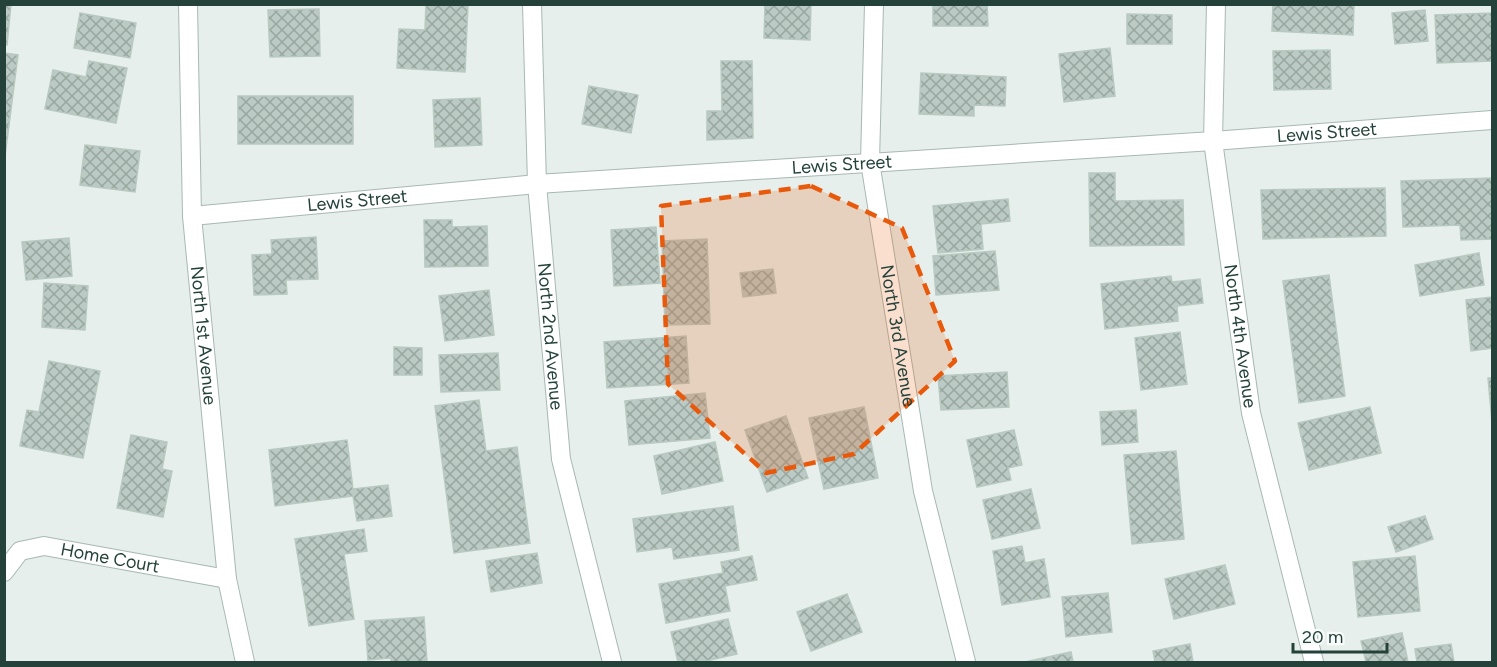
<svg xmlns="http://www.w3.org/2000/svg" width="1497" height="667" font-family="Figtree,sans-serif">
<defs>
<pattern id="building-cross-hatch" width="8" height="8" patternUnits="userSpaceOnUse" patternTransform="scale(1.5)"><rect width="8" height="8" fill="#bbcac4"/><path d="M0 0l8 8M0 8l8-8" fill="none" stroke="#98a6a0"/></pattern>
</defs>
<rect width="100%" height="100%" fill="#e6efeb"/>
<g fill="url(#building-cross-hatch)" stroke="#b8c9c2" stroke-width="1.5">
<path d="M4 4H11L7 45H4Z"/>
<path d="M426 4H468L465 72 397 68 399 29 425 30Z"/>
<path d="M765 4H811L810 40 764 38Z"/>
<path d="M933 4H987L988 26H933Z"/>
<path d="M1273 4H1354L1353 35 1272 31Z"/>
<path d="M319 9 320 56 270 57 268 10Z"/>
<path d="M1425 10 1428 41 1395 44 1392 13Z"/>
<path d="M80 13 136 23 130 58 74 48Z"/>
<path d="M1492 13V61L1437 63 1435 15Z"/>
<path d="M1127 14 1172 15V44H1127Z"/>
<path d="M1110 48 1115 96 1064 102 1059 54Z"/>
<path d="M1330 50 1331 89 1274 90 1273 51Z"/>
<path d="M4 53 18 55 4 164Z"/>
<path d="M89 61 127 68 116 123 45 109 53 70 86 77Z"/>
<path d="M721 61H752L753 138 707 140V111H722Z"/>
<path d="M921 73 1006 77 1005 106 974 105V116L919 114Z"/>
<path d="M589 86 638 95 631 133 582 124Z"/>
<rect x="238" y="96" width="115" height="48"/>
<path d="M480 98 482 145 435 147 433 100Z"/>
<path d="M85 145 140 151 135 192 80 185Z"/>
<path d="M1089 173H1115V201L1183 200 1184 245 1090 246Z"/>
<path d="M1492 178V239L1461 240 1460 225 1403 227 1401 181Z"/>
<path d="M1385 188 1386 236 1263 239 1261 190Z"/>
<path d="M1008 199 1010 221 981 224 983 249 938 253 933 206Z"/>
<path d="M424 220H452V227L487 226 488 266 425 267Z"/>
<path d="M656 227 660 283 614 286 611 230Z"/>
<path d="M316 237 318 279 286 280 287 294 254 295 252 255 272 254 271 240Z"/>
<path d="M69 238 72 276 26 280 22 242Z"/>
<path d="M707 239 710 324 665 325 662 241Z"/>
<path d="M995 251 999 290 936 295 933 256Z"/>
<path d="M1479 253 1484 285 1420 296 1415 265Z"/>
<path d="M773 269 776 293 743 297 740 273Z"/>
<path d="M1329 275 1345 396 1299 403 1283 281Z"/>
<path d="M1171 276 1172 282 1200 279 1203 303 1177 306 1178 321 1105 329 1101 284Z"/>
<path d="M44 283 88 286 85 330 42 327Z"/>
<path d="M489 290 494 335 445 341 439 296Z"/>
<path d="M1492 297V348L1471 351 1466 300Z"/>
<path d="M1180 332 1187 384 1141 390 1135 338Z"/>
<path d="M686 336 689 383 607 388 604 342Z"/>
<path d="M394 347 422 348V375H394Z"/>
<path d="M498 353 500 390 441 392 439 355Z"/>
<path d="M49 361 100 371 83 458 20 446 27 410 39 412Z"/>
<path d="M1007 372 1009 407 941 410 938 376Z"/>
<path d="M1488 378H1492V422Z"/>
<path d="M705 393 710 438 629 445 625 401Z"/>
<path d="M479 400 486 451 517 447 530 543 454 553 435 406Z"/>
<path d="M864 407 878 478 824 489 809 418Z"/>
<path d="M1370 407 1381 453 1309 470 1298 423Z"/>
<path d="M1136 410 1138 442 1102 445 1100 412Z"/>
<path d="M786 416 808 478 767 492 745 430Z"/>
<path d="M1014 430 1022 465 1008 468 1011 480 977 487 967 440Z"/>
<path d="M131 435 167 442 162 469 172 471 163 517 117 508Z"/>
<path d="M347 440 353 489 388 485 392 516 357 521 353 496 275 506 269 450Z"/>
<path d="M715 442 723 481 662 494 654 456Z"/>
<path d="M1176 451 1184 539 1132 544 1124 455Z"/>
<path d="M1031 489 1040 528 992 539 983 500Z"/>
<path d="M733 506 739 550 674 559 672 547 637 552 633 519Z"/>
<path d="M1425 516 1433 539 1396 552 1388 527Z"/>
<path d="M364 529 367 551 344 554 354 619 309 626 295 539Z"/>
<path d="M1022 546 1025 563 1044 559 1050 597 1002 605 993 551Z"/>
<path d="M537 553 542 583 491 592 486 561Z"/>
<path d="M752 556 757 580 725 586 730 611 666 623 659 584 723 573 721 562Z"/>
<path d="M1415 556 1420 611 1358 617 1353 562Z"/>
<path d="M1225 565 1235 604 1174 619 1165 579Z"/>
<path d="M1108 593 1112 632 1066 637 1062 597Z"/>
<path d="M847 594 862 632 811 651 797 612Z"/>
<path d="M424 617 427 662H391V658L368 660 365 621Z"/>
<path d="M728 619 737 654 702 662H678L671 632Z"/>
<path d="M1402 633 1408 662H1366L1361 641Z"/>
<path d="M1190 644 1193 662H1155L1153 651Z"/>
<path d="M1451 644 1454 662H1417L1415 649Z"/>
<path d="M1071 652 1073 662H1025Z"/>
</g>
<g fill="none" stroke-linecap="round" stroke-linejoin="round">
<defs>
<g id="street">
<path id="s1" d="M188 4 192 216 227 579 245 662"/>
<path id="s2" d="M532 4 537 184 561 459 612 662"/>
<path id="s3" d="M874 4 870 162 923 491 966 662"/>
<path id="s4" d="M1216 4 1213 141 1251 413 1314 662"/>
<path id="s5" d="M192 216 537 184 1213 141 1492 120"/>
<path id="s6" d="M4 572 20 551 44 546 227 579"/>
</g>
</defs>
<use href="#street" stroke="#a8b8b2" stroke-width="20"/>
<use href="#street" stroke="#fff" stroke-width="18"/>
</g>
<path fill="#e8590c" fill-opacity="0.2" stroke="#e8590c" stroke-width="4.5" stroke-dasharray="12 8" stroke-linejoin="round" d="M811 186 902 228 955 361 854 454 766 473 668 384 661 206Z"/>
<g text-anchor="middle" stroke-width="4.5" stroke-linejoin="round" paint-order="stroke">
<g font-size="18" fill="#24423a" stroke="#f7fbf9">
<text dy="6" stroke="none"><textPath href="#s5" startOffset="1138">Lewis Street</textPath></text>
<text dy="6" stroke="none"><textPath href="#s5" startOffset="652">Lewis Street</textPath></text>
<text dy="6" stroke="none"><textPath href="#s5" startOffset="166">Lewis Street</textPath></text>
<text dy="6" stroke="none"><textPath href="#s1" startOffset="332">North 1st Avenue</textPath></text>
<text dy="6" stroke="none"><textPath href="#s3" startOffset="334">North 3rd Avenue</textPath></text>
<text dy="6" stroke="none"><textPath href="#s2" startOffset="333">North 2nd Avenue</textPath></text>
<text dy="6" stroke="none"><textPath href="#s4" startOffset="334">North 4th Avenue</textPath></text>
<text dy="6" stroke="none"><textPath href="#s6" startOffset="118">Home Court</textPath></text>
</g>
</g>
<rect width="1497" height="667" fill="none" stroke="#24423a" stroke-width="12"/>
<path d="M1293 643v9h94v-9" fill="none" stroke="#24423a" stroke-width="3"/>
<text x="1302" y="643" font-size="18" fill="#24423a" stroke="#f7fbf9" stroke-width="4.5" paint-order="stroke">20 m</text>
</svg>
